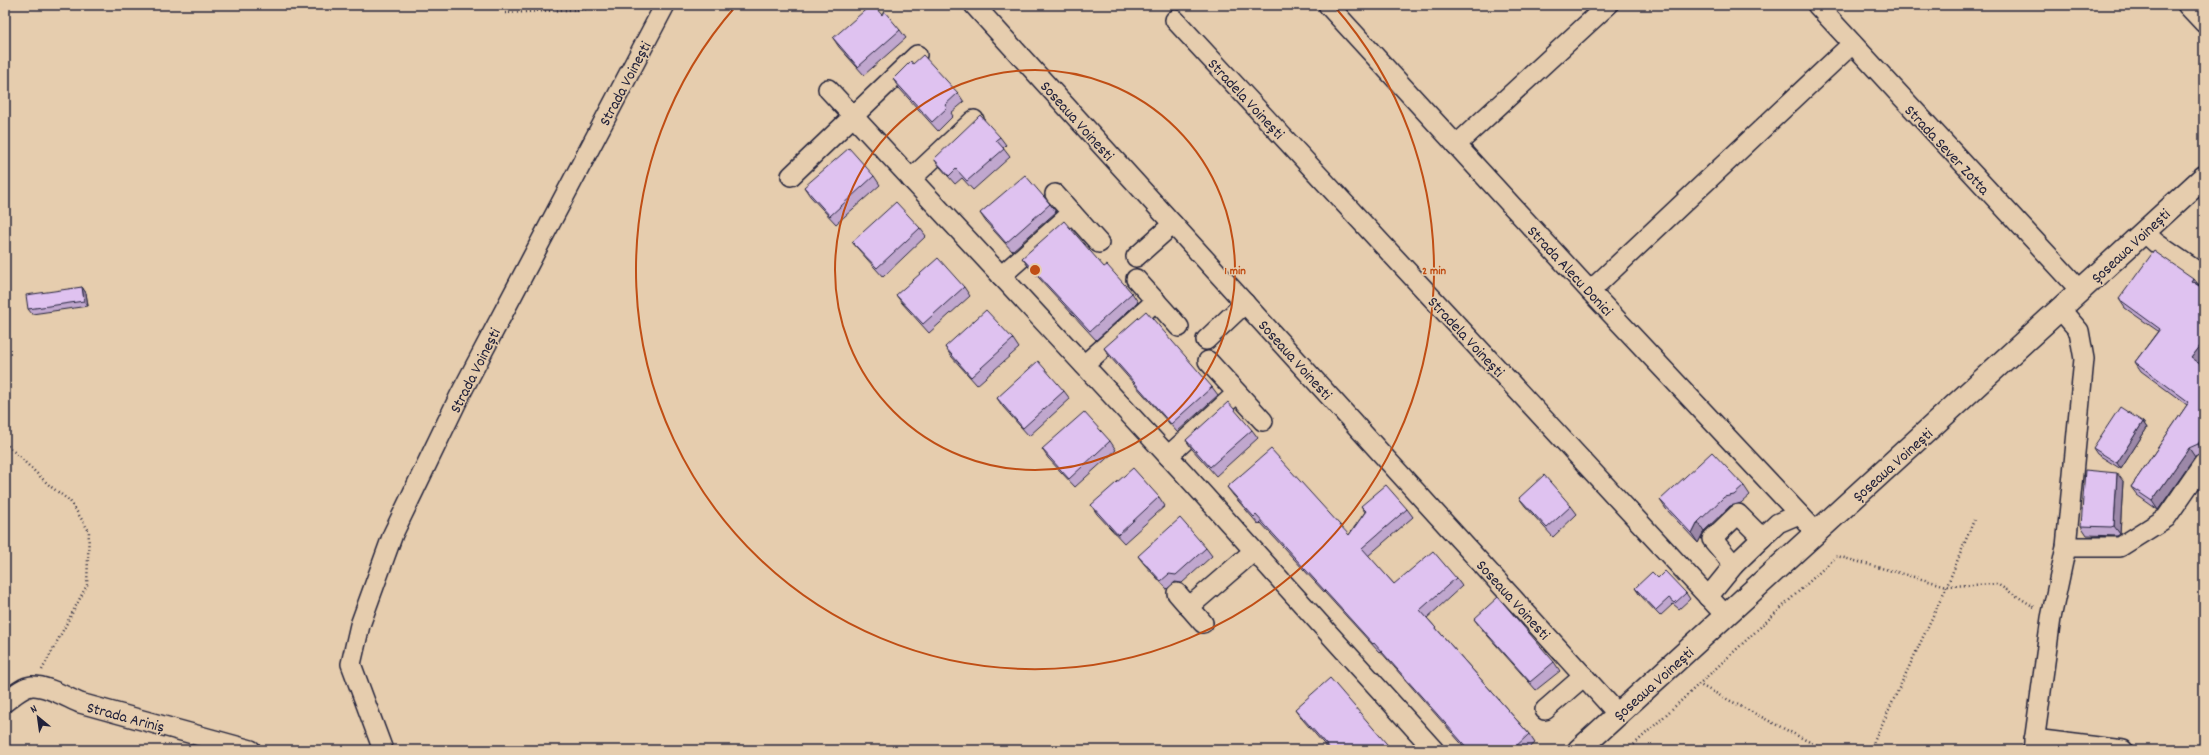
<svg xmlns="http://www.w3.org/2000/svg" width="2209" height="755" font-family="Dekko,sans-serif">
<rect width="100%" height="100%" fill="#e6cdae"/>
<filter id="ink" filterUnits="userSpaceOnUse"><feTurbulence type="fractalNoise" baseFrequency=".025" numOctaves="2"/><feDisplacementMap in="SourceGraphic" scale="8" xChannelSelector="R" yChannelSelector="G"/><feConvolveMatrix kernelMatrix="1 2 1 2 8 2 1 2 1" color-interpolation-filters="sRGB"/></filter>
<g filter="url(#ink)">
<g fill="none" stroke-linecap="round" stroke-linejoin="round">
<defs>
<g id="minor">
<path d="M974 5 1618 714"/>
<path d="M1328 5 1590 291 1816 532"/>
<path d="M1817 5 2081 291"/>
<path d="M2187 5 2204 23"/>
<path d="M1175 20 1726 616"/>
<path d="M828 89 1183 472 1434 750"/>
<path d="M1456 145 1608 5"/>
<path d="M791 176 917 55"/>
<path d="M911 179 974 120"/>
<path d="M1055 194 1099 243"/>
<path d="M2144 232 2156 243 2204 276"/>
<path d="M1136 257 1173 224"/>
<path d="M1001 276 1072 213"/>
<path d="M1136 279 1179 327"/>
<path d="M1590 291 1852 44"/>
<path d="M1206 340 1245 303"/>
<path d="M1208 361 1263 421"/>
<path d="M1084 365 1156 301"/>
<path d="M1168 456 1237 393"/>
<path d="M2066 547H2120L2166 518 2204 463"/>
<path d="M1734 565 1712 539 1738 514 1762 538"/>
<path d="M1177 593 1203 623"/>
<path d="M1708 597 1734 565 1762 538 1778 523 1799 514"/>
<path d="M1189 607 1254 551"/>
<path d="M5 702C13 696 22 687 32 686 46 685 68 698 80 703L251 750"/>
<path d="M1545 710 1584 676"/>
<path d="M2034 739 2123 750"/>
<path d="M383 750 351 664 360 625 393 534 461 393 665 5"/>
<path d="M2033 750 2051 618 2066 547 2084 359 2079 331 2061 310"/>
</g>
<path id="major" d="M1579 750 2204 177"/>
</defs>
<use href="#minor" stroke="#22223b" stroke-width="22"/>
<use href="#major" stroke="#22223b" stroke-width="25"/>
<g stroke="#22223b" stroke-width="2.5" stroke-dasharray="1 3" stroke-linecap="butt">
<path d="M505 13 646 6"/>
<path d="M5 443 50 486 70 501 89 531 87 585 42 670"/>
<path d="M1698 684 1825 750"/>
<path d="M1628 750 1837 556 1947 586 1997 584 2036 608"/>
<path d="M1870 750 1947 586 1974 520"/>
</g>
<use href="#minor" stroke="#e6cdae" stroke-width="19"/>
<use href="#major" stroke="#e6cdae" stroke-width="22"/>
</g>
<g fill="#c0a7ce" stroke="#22223b">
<path d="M882 15 900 30 906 38 864 75 839 47 833 38Z"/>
<path d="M913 64 958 93 964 102 951 113 953 116 938 131 899 88 893 79Z"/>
<path d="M1000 137 1006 145 1003 148 1010 157 973 190 962 178 955 184 940 167 934 159Z"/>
<path d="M874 176 880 185 836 224 810 196 804 187Z"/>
<path d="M1050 204 1056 212 1012 251 986 222 980 213Z"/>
<path d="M920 228 926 236 883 277 859 250 852 242Z"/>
<path d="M1022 258 1104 267 1132 293 1138 302 1096 340 1028 266Z"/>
<path d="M2193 278 2199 285 2204 289V357L2199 364 2204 367V452L2195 457 2158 510 2137 495 2131 487 2187 405 2141 371 2135 362 2158 331 2125 308 2119 299Z"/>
<path d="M82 287 86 293 88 306 32 314 28 309Z"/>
<path d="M964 287 970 296 929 333 902 303 896 295Z"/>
<path d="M1013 339 1019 348 977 385 951 356 945 347Z"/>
<path d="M1104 348 1212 387 1218 395 1177 432 1110 357Z"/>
<path d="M1064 391 1070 399 1029 436 1003 407 997 398Z"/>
<path d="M2143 422 2147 428 2121 469 2097 454 2093 448Z"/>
<path d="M1252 430 1258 438 1216 476 1192 449 1186 440Z"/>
<path d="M1110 441 1116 450 1075 487 1048 458 1042 449Z"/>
<path d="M2123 481 2120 534 2117 536 2087 535 2081 526Z"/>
<path d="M1744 486 1750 495 1741 503 1730 506 1704 531 1698 543 1666 509 1660 500Z"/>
<path d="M1227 487 1349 535 1365 512 1361 506 1407 509 1413 517 1368 556 1394 584 1456 578 1462 586 1427 618 1529 734 1535 743 1527 750H1467L1380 651 1379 652 1261 523 1259 525 1233 495Z"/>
<path d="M1159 497 1165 506 1124 543 1097 514 1091 505Z"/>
<path d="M1519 498 1571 506 1577 514 1553 537 1525 506Z"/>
<path d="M1206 548 1212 556 1182 583 1175 582 1167 589 1144 564 1138 556Z"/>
<path d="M1658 578 1686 593 1690 599 1679 609 1673 604 1660 616 1639 594 1635 588Z"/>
<path d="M1474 619 1554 662 1560 671 1536 690 1480 627Z"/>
<path d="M1295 709 1392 750H1329L1303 720Z"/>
</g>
<g fill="#9c88a8" stroke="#22223b">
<path d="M2193 278 2199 286 2191 281Z"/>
<path d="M82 287 86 293 88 306 84 301Z"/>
<path d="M2204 341V357L2197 367 2191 358Z"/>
<path d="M2143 422 2147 428 2121 469 2117 463Z"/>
<path d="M2204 435V452L2198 444Z"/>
<path d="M2189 448 2195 457 2158 510 2152 501Z"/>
<path d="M2117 473 2123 481 2120 534 2114 526Z"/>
<path d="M1698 522 1704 531 1698 543 1692 534Z"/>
</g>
<g fill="#dfc2f0" stroke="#22223b">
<path d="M871 5H873L882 15 884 11 900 30 858 67 833 38Z"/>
<path d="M923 55 958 93 945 105 947 108 932 122 893 79 911 61 913 64Z"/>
<path d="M980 115 1000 137 996 140 1004 149 967 181 956 169 949 176 934 159Z"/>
<path d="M849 148 874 176 830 216 804 187Z"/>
<path d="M1025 175 1050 204 1006 243 980 213Z"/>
<path d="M896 202 920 228 877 268 852 242Z"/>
<path d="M1064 221 1104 267 1107 265 1132 293 1090 331 1022 258Z"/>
<path d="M2154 251 2193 278 2191 281 2204 289V341L2191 358 2204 367V435L2198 444 2189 448 2152 501 2131 487 2189 402 2135 362 2160 329 2119 299Z"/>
<path d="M938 258 964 287 923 324 896 295Z"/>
<path d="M82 287 84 301 28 309 26 295Z"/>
<path d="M986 310 1013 339 971 377 945 347Z"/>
<path d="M1146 311 1212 387 1171 424 1104 348Z"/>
<path d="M1038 361 1064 391 1023 428 997 398Z"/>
<path d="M1228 402 1252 430 1210 467 1186 440Z"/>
<path d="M2120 407 2143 422 2117 463 2093 448Z"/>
<path d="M1084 412 1110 441 1069 479 1042 449Z"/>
<path d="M1271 449 1349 535 1366 511 1361 506 1386 485 1407 509 1362 548 1394 584 1433 551 1456 578 1420 610 1529 734 1512 750H1469L1374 643 1373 644 1256 515 1254 517 1227 487Z"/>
<path d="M1712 452 1744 486 1734 495 1724 497 1698 522 1692 534 1660 500Z"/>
<path d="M1133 468 1159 497 1118 535 1091 505Z"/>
<path d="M2085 470 2117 473 2114 526 2111 527 2081 526Z"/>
<path d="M1544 475 1571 506 1547 528 1519 498Z"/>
<path d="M1180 518 1206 548 1176 575 1169 574 1161 581 1138 556Z"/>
<path d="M1665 571 1686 593 1675 603 1669 598 1656 610 1635 588 1652 572 1658 578Z"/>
<path d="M1498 597 1554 662 1530 682 1474 619Z"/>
<path d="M1330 678 1392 750H1331L1295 709Z"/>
</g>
</g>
<g fill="none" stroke="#c04e15" stroke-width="2">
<circle cx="1035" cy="270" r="200"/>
<path d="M1334 6A399 399 0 1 1 736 6"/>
</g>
<g text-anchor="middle" stroke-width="3" stroke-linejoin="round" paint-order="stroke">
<g font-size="16" fill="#22223b" stroke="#e6cdae">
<text transform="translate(624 83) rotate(-62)" y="6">Strada Voinești</text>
<text transform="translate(1247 98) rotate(47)" y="6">Stradela Voinești</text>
<text transform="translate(1078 120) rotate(48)" y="6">Soseaua Voinesti</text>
<text transform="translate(1948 149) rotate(47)" y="6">Strada Sever Zotta</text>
<text transform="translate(2130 245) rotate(-43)" y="6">Șoseaua Voinești</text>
<text transform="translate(1571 270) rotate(47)" y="6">Strada Alecu Donici</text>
<text transform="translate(1467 336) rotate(47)" y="6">Stradela Voinești</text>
<text transform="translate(1296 359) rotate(48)" y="6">Soseaua Voinesti</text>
<text transform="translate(474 370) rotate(-63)" y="6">Strada Voinești</text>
<text transform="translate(1892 464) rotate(-42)" y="6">Șoseaua Voinești</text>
<text transform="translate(1514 599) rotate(48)" y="6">Soseaua Voinesti</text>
<text transform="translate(1653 683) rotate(-42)" y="6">Șoseaua Voinești</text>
<text transform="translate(126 716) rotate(15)" y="6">Strada Ariniș</text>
</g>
</g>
<circle cx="1035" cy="270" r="6" fill="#c04e15" stroke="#e6cdae" stroke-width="2"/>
<g font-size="12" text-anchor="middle" font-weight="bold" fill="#c04e15" stroke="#e6cdae" stroke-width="3" stroke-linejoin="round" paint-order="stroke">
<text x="1235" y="274">1 min</text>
<text x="1434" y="274">2 min</text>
</g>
<rect width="2209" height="755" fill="none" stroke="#e6cdae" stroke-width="20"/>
<rect x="10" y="10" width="2189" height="735" fill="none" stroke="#22223b" stroke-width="1.5" filter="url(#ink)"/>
<g transform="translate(38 717) rotate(331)" stroke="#e6cdae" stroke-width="3" paint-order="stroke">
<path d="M0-3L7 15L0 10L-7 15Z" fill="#22223b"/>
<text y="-6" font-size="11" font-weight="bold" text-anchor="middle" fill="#22223b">N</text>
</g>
</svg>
